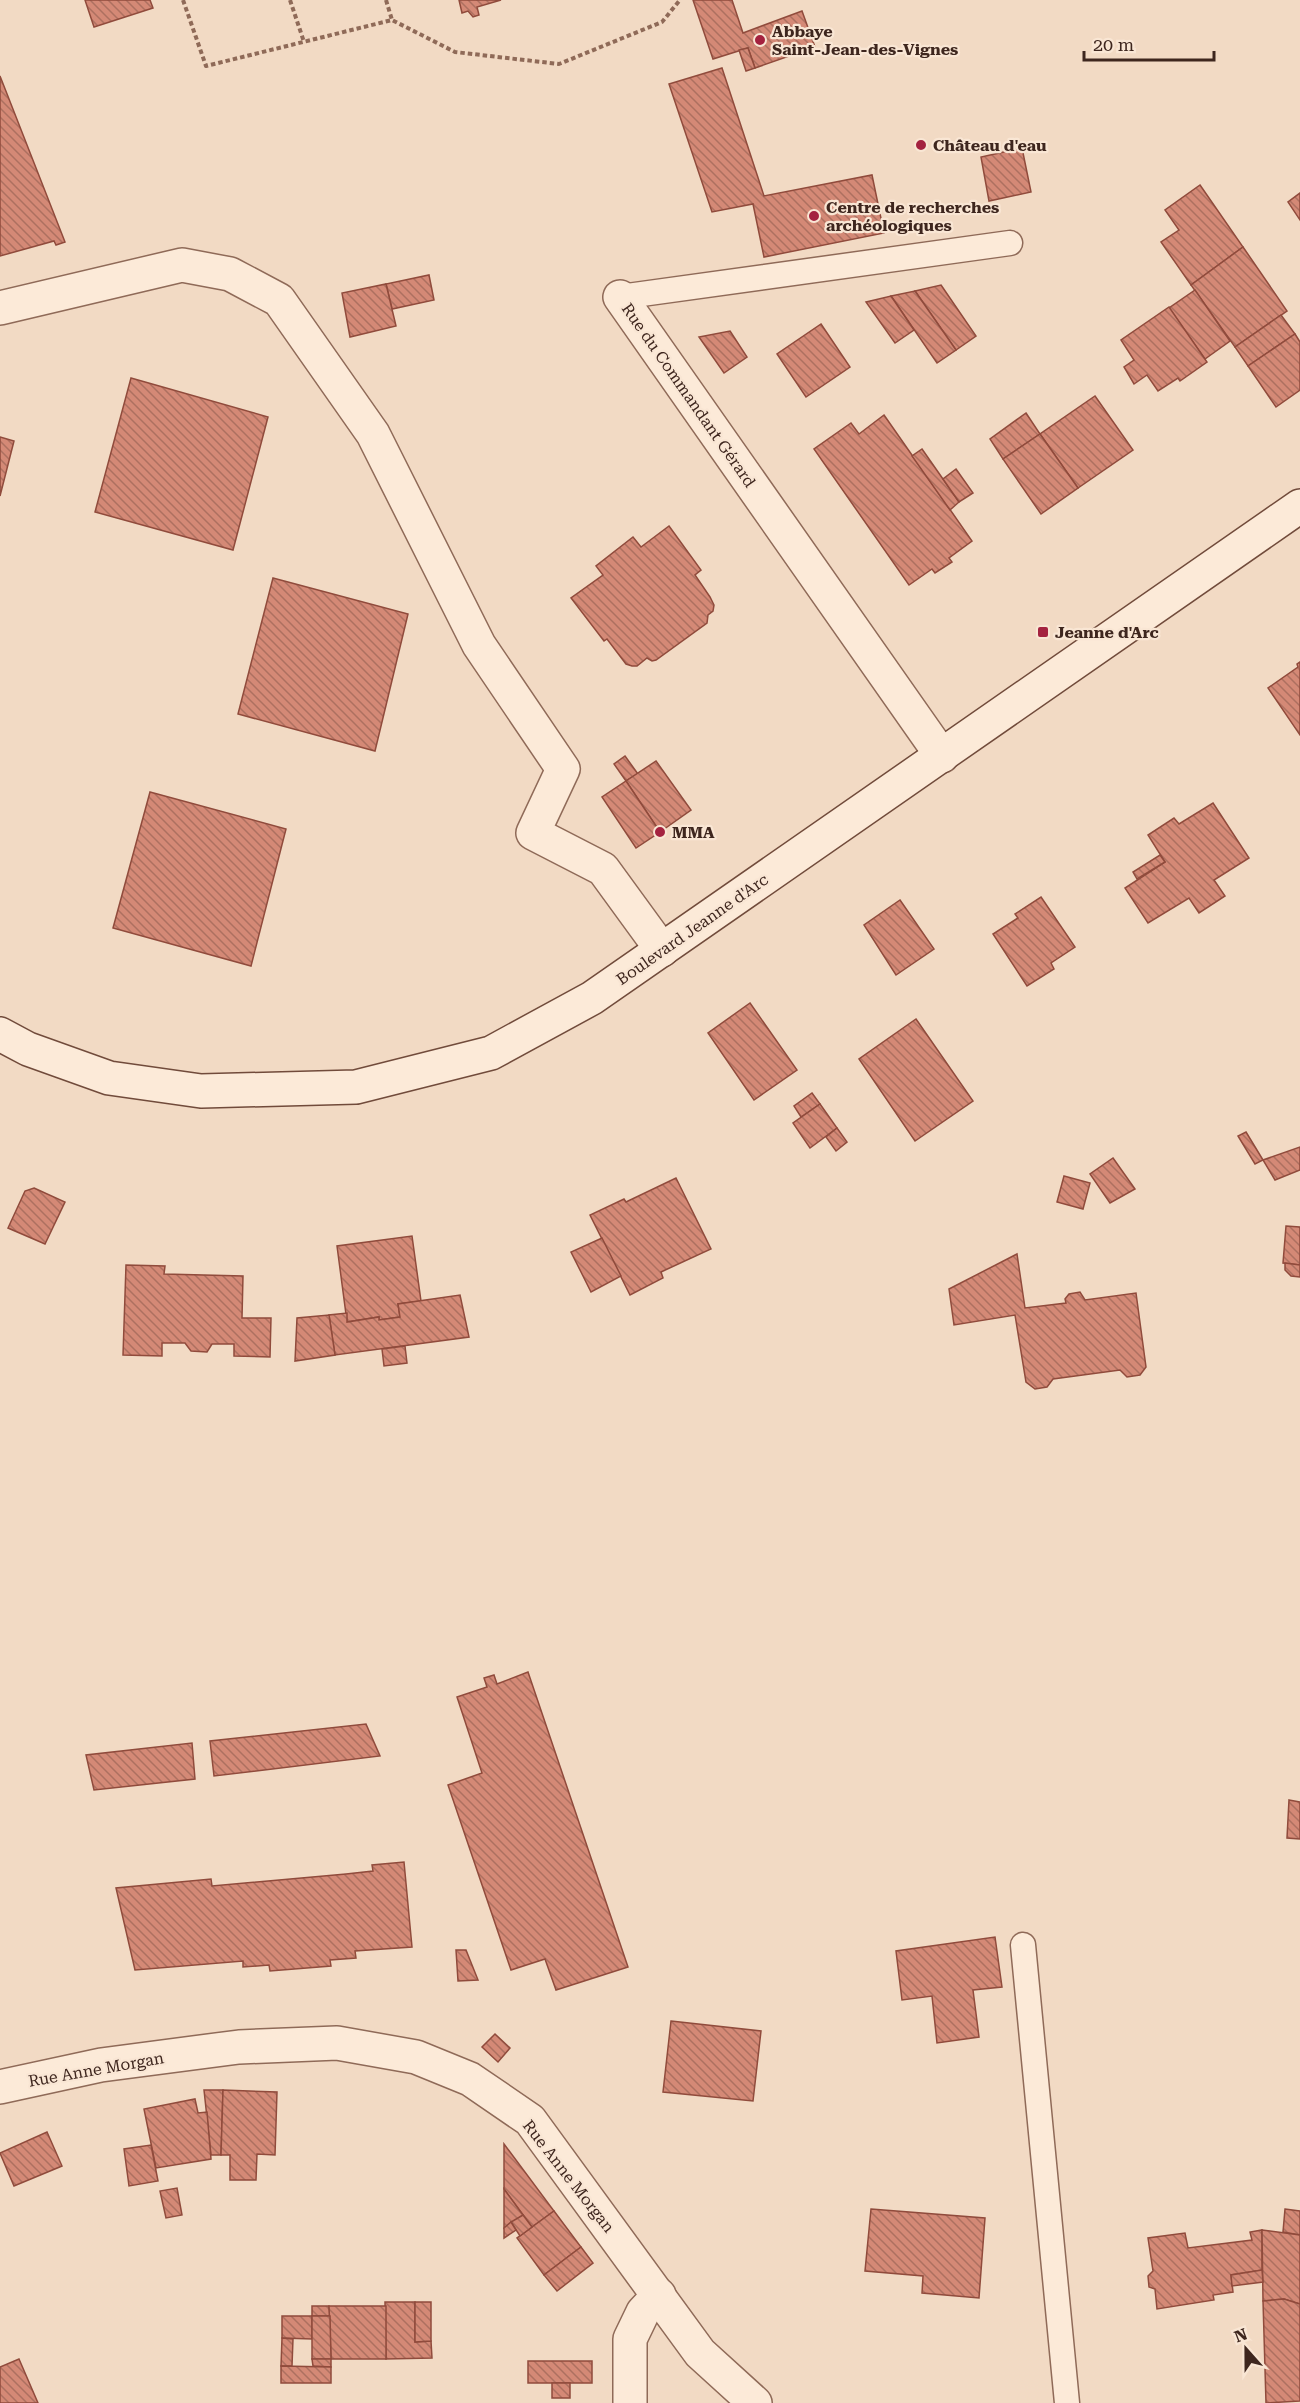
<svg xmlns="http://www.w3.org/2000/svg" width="1300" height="2403" font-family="'Roboto Serif',serif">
<defs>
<pattern id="building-back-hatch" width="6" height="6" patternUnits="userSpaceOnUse" patternTransform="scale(1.5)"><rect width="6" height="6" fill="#d48976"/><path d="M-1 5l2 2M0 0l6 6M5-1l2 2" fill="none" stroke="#ad7060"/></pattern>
</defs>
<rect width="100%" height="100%" fill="#f2dac4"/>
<g fill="url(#building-back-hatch)" stroke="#904b3c" stroke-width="1.5">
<path d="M85 0H150L153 8 94 27Z"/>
<path d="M459 0H501L477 7 479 15 473 17 468 11 462 13Z"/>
<path d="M693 0H732L743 33 802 11 815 47 755 68 748 48 713 59Z"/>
<path d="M748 48 755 68 746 71 739 50Z"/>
<path d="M722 68 764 196 872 175 884 233 764 257 753 204 712 212 669 84Z"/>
<path d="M0 76 65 242 56 245 54 241 0 256Z"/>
<path d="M1022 148 1031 192 989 201 981 157Z"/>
<path d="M1200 185 1243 247 1191 285 1161 242 1179 230 1165 210Z"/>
<path d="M1300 193V220L1288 202Z"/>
<path d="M1243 247 1287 311 1235 347 1191 285Z"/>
<path d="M429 275 434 300 392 309 386 284Z"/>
<path d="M386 284 396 326 350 337 342 293Z"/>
<path d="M941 285 976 336 956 350 915 291Z"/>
<path d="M1195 290 1230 341 1205 359 1169 308Z"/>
<path d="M915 291 956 350 937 363 891 296Z"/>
<path d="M891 296 914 330 895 343 866 302Z"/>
<path d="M1169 307 1207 362 1180 381 1178 378 1158 391 1147 375 1134 384 1124 367 1134 360 1121 340Z"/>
<path d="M1281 315 1295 334 1248 366 1235 347Z"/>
<path d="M821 324 850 367 806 397 777 354Z"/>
<path d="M730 331 747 357 724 373 699 337Z"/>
<path d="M1295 334 1300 342V390L1276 407 1248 366Z"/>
<path d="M131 378 268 417 233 550 95 512Z"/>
<path d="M1095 396 1133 450 1078 488 1040 434Z"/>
<path d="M1026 413 1040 434 1003 459 990 439Z"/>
<path d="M884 415 972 541 949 558 952 562 935 573 932 569 909 585 814 449 851 423 859 434Z"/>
<path d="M1040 434 1078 488 1041 514 1003 459Z"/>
<path d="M0 437 14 441 0 496Z"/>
<path d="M922 449 959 502 950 510 912 456Z"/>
<path d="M956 469 973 493 959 502 943 479Z"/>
<path d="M669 526 701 570 695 575 710 597 714 605 713 611 708 615 707 623 656 660 652 661 647 658 637 666H632L626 664 607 639 604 641 571 598 603 575 596 566 633 537 641 547Z"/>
<path d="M273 578 408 614 375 751 238 714Z"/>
<path d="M1300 662V735L1268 688 1298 667 1297 664Z"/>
<path d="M625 756 638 774 626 781 614 764Z"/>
<path d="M656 761 691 810 660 832 626 781Z"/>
<path d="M626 781 660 832 636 848 602 797Z"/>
<path d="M150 792 286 829 251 966 113 928Z"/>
<path d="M1213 803 1249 858 1214 880 1225 896 1199 913 1189 898 1148 923 1125 888 1165 862 1148 835 1174 818 1179 824Z"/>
<path d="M1160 855 1165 862 1137 879 1133 872Z"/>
<path d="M1041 897 1075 947 1051 963 1054 969 1027 986 993 934 1018 918 1015 914Z"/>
<path d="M900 900 934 949 896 975 864 925Z"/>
<path d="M750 1003 797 1070 754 1100 708 1033Z"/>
<path d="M916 1019 973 1101 915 1141 859 1059Z"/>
<path d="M812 1093 820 1104 801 1117 794 1106Z"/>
<path d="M820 1104 837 1128 810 1148 793 1123Z"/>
<path d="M837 1128 847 1142 836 1151 826 1137Z"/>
<path d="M1246 1132 1263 1160 1255 1164 1238 1136Z"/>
<path d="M1300 1147V1170L1275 1180 1263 1160Z"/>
<path d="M1113 1158 1135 1189 1110 1203 1090 1174Z"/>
<path d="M1064 1176 1090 1183 1083 1209 1057 1202Z"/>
<path d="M676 1178 711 1249 661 1272 663 1278 630 1295 590 1215 624 1199 626 1202Z"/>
<path d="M34 1188 65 1202 45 1244 8 1228 25 1191Z"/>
<path d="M1286 1226 1300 1227V1265L1283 1263Z"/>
<path d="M412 1236 421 1301 398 1304 400 1317 379 1320V1317L347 1322 337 1246Z"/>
<path d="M602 1238 621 1276 591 1292 571 1252Z"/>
<path d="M1017 1254 1025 1308 1066 1303 1065 1299 1069 1294 1080 1292 1085 1300 1136 1293 1146 1367 1140 1375 1127 1377 1120 1370 1053 1379 1047 1387 1035 1389 1026 1382 1015 1315 954 1325 949 1289Z"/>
<path d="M1285 1263 1300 1265V1277L1291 1276 1285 1270Z"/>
<path d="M126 1265 165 1266 164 1274 243 1276 242 1318H271L270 1357 234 1356V1344H212L207 1352 191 1351 185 1343H162V1356L123 1355Z"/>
<path d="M460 1295 469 1337 335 1355 329 1315 347 1313V1322L379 1317V1320L400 1317 398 1304Z"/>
<path d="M329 1315 335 1355 295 1361 297 1318Z"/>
<path d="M405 1346 407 1363 384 1366 382 1349Z"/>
<path d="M528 1672 628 1967 556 1990 545 1959 511 1970 448 1785 482 1773 457 1697 487 1687 484 1678 494 1675 497 1684Z"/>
<path d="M366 1724 380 1756 214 1776 210 1741Z"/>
<path d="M192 1743 195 1779 94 1790 86 1755Z"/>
<path d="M1289 1800 1300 1802V1839L1287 1838Z"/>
<path d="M404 1862 412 1947 355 1951 356 1958 330 1960 331 1966 270 1971 269 1965 243 1967V1961L135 1970 116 1888 211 1879 212 1886 346 1874 373 1871 372 1865Z"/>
<path d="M995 1937 1002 1987 973 1990 979 2037 937 2043 932 1996 902 2000 896 1951Z"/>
<path d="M456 1950H466L478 1980 458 1981Z"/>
<path d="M671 2021 761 2031 753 2101 663 2092Z"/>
<path d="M495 2034 510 2048 498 2062 482 2047Z"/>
<path d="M204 2090H223L221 2155H211Z"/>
<path d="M223 2090 277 2092 275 2155 257 2154 256 2180H230V2155H221Z"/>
<path d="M195 2099 198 2113 207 2112 211 2159 156 2168 144 2109Z"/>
<path d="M47 2132 62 2166 14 2186 0 2153Z"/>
<path d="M504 2144 554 2211 532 2227 504 2189Z"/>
<path d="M151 2145 158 2181 129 2186 124 2149Z"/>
<path d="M177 2188 182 2215 166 2218 160 2191Z"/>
<path d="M504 2189 523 2215 504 2228Z"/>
<path d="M871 2209 985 2218 979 2298 922 2293 923 2276 865 2271Z"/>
<path d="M1285 2209 1300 2211V2235L1283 2232Z"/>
<path d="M554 2211 581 2247 544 2275 517 2238Z"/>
<path d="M523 2215 532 2227 520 2236 511 2222Z"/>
<path d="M511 2222 516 2230 504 2238V2228Z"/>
<path d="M1262 2230V2270L1231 2275 1233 2292 1213 2295 1214 2300 1157 2309 1155 2289 1149 2287 1148 2276 1153 2271 1148 2238 1185 2233 1188 2248 1252 2240 1250 2232Z"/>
<path d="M1262 2230 1300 2235V2304L1284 2299 1263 2301Z"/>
<path d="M581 2247 593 2263 557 2291 544 2275Z"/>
<path d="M1262 2270 1263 2282 1232 2286 1231 2275Z"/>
<path d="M1284 2299 1300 2304V2401L1266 2403 1263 2301Z"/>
<path d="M385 2302H415V2342L431 2341 432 2358 386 2359Z"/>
<path d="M415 2302H431V2341L415 2342Z"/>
<path d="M312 2306H329L330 2316H312Z"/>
<path d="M329 2306H386V2359H331Z"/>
<path d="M282 2316H312V2339L282 2338Z"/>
<path d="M312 2316H330L331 2359H312Z"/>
<path d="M282 2338 293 2339 292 2366H281Z"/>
<path d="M19 2359 38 2403H0V2367Z"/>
<path d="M312 2359H331V2367L313 2366Z"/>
<rect x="528" y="2361" width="64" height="22"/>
<path d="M281 2366 331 2367V2383H281Z"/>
<rect x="552" y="2383" width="18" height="15"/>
</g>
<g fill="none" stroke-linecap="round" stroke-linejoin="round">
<defs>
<g id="lane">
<path d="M620 297 1010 243"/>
<path d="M1023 1945 1067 2403"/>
</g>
<g id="street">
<path d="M620 297 942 756"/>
<path d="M0 308 182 265 230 274 279 300 373 434 479 645 563 769 533 833 603 869 662 950"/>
<path d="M0 2087 101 2065 239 2047 337 2043 416 2057 470 2079 530 2120 700 2353 755 2403"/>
<path d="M630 2403V2339L643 2312 659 2295"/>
</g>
<path id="secondary" d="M0 1034 28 1049 109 1078 201 1091 356 1087 491 1053 592 998 1300 506"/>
</defs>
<use href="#lane" stroke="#8f6a58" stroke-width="27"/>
<use href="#street" stroke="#8f6a58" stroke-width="36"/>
<use href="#secondary" stroke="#714b3b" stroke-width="36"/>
<g stroke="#8f6a58" stroke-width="4" stroke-dasharray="4.5 3" stroke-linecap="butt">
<path d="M183 0 206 66 392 20 455 52 559 64 662 22 680 0"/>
<path d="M290 0 304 42"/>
<path d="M386 0 392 20"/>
</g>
<use href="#lane" stroke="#fcead8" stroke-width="24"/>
<use href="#street" stroke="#fcead8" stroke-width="33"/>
<use href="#secondary" stroke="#fcead8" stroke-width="33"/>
</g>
<g fill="#a4223f" stroke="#f9e6d4" stroke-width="2">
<circle cx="760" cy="40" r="6"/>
<circle cx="921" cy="145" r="6"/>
<circle cx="814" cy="216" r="6"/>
<rect x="1037" y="626" width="12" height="12" rx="3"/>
<circle cx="660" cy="832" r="6"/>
</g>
<g text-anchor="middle" stroke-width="4.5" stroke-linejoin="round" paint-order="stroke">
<g font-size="16" font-weight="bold" fill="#3e261e" stroke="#f9e6d4" text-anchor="start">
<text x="772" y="37">Abbaye<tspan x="772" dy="18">Saint-Jean-des-Vignes</tspan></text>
<text x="933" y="151">Château d'eau</text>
<text x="826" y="213">Centre de recherches<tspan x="826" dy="18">archéologiques</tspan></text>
<text x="1055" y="638">Jeanne d'Arc</text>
<text x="672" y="838">MMA</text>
</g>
<g font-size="16" fill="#3e261e" stroke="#f9e6d4">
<text transform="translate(689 395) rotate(55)" y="6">Rue du Commandant Gérard</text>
<text transform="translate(692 929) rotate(-35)" y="6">Boulevard Jeanne d'Arc</text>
<text transform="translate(96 2069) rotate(-10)" y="6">Rue Anne Morgan</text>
<text transform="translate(569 2176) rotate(52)" y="6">Rue Anne Morgan</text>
</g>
</g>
<g transform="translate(1246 2349) rotate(339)" stroke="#f9e6d4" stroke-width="4.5" paint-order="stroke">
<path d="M0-4.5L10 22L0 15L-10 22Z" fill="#3e261e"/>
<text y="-9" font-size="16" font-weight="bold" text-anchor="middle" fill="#3e261e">N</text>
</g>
<path d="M1084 51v9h130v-9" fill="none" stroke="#3e261e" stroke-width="3"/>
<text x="1093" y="51" font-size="18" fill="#3e261e" stroke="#f9e6d4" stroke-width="4.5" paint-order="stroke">20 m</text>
</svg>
